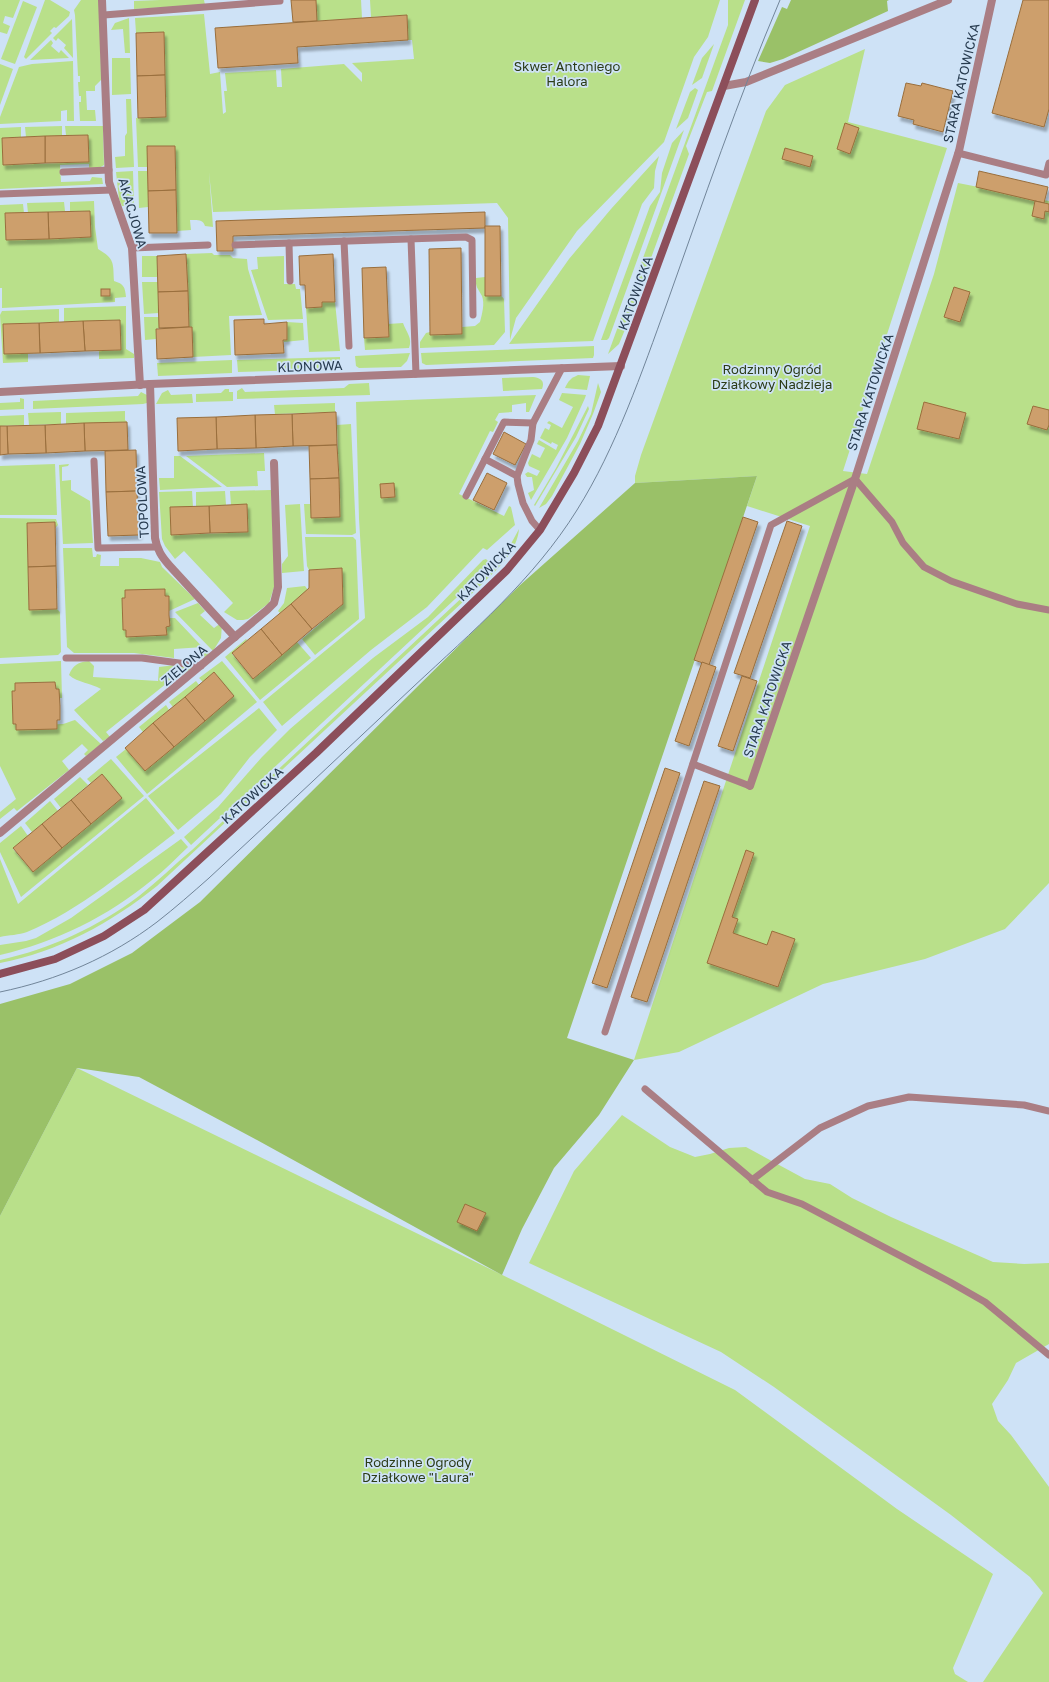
<svg xmlns="http://www.w3.org/2000/svg" width="1049" height="1682" font-family="'Golos Text',sans-serif">
<defs>
<filter id="shadow"><feDropShadow dx="2.5" dy="4.5" stdDeviation="1" flood-color="#0004"/></filter>
</defs>
<rect width="100%" height="100%" fill="#cee2f6"/>
<g fill="#b9e08a">
<path d="M0 0H20L13 18 5 16 3 23 10 26 7 34 0 32Z"/>
<path d="M45 0H50L70 12 69 16 56 28 54 27 50 31 52 33 26 59 24 57Z"/>
<path d="M81 0H100L101 80 95 86V91H86L87 110H95L96 121H80L79 102H81V96H79L78 82H80V76H78L75 15 74 10Z"/>
<path d="M160 0H204L205 5 134 9V1Z"/>
<path d="M316 0H361L362 18 317 21Z"/>
<path d="M370 0H720L708 37 694 57 664 142 577 231 516 318 510 340 508 218 497 203 213 212 209 172 213 227 205 226C203 219 197 220 190 220L191 230 177 231 175 146H148V167H138L136 118 166 117 164 32 136 33 135 18 204 14 210 74 220 72 223 114 226 112 224 91H227L225 73 276 70 277 87H282L281 69 344 64 362 82V73L352 63 414 59 412 40H408L407 15 371 17Z"/>
<path d="M728 0H745L712 91 707 92 686 146 689 154 624 332 619 344 608 354 728 25Z"/>
<path d="M23 1 37 7 15 64 1 59Z"/>
<path d="M129 18 130 53H125L123 29 111 30 115 23Z"/>
<path d="M72 19 73 58 64 48 66 45 58 38 56 41 53 38Z"/>
<path d="M51 40 53 43 51 46 59 53 61 50 69 58 30 60Z"/>
<path d="M714 44 702 78 692 85 702 58Z"/>
<path d="M865 49 848 122 947 148 843 471 867 474 934 274 958 183 1049 201V883L1005 929 925 959 823 984 679 1052 634 1060 810 526 747 506 757 476 635 483V476L641 455 766 111 785 85Z"/>
<path d="M112 58H130L131 94 112 95Z"/>
<path d="M73 61 74 121H67V110L61 111V121L0 124V117L19 67 32 64Z"/>
<path d="M0 64 13 69 0 105Z"/>
<path d="M695 88 698 90 688 118 676 129 690 92Z"/>
<path d="M126 99H131L134 167 116 168 115 157 125 156V136L127 133Z"/>
<path d="M62 126V136L26 137 25 127Z"/>
<path d="M65 126H103L104 165 99 168H89V164L60 165 61 182 90 181 92 177 102 178 103 184 0 189V128L21 127V137L2 138 4 165 88 162 87 135H66Z"/>
<path d="M684 130 609 338 607 340H601L650 206 660 192 662 173 672 143Z"/>
<path d="M659 156 655 171 654 188 642 204 593 341 509 344 569 259 611 209Z"/>
<path d="M133 171 134 205 122 206 119 199 116 172Z"/>
<path d="M138 171H148V207L139 208Z"/>
<path d="M94 201 95 227 98 249C115 259 113 263 114 281 124 284 125 287 126 297L115 298V302L2 308V288H0V205L23 204 24 213H5L6 240 91 237 90 211H70V202Z"/>
<path d="M64 202 65 211 28 213 27 203Z"/>
<path d="M212 253 214 255H230L233 258 247 259 248 269 262 315 229 316 231 355 193 357 192 327H189L186 254Z"/>
<rect x="142" y="256" width="15" height="21"/>
<path d="M284 256V284H295L296 289H300L303 319 268 320 251 270 258 269 257 257Z"/>
<path d="M485 277 504 299 505 332 494 345 420 348V342L426 333 430 332 431 335 462 334V327L475 326 480 322C482 314 485 304 482 296 478 289 475 286 476 278Z"/>
<path d="M142 282H158L159 313 144 314Z"/>
<path d="M322 302H335L340 351 309 352 306 308 322 307Z"/>
<path d="M126 306V349L134 354V358L99 359V351L121 350 120 320 64 322V308Z"/>
<path d="M59 309V322L3 324 28 353V362L3 363 0 315 2 311Z"/>
<path d="M144 317H159V328L156 329V339L145 340Z"/>
<path d="M287 322 303 323 304 340 284 342 283 340 287 339Z"/>
<path d="M403 323C406 332 413 338 409 348L365 350 364 338 388 337V324Z"/>
<path d="M594 346V355L593 358 426 365 422 363 421 353Z"/>
<path d="M410 353 407 361 401 367 359 368 356 366 355 356Z"/>
<path d="M340 357V369L238 372 237 360Z"/>
<path d="M232 360V373L158 376 157 363Z"/>
<path d="M578 375 590 376 587 390 565 388C568 381 571 378 578 375Z"/>
<path d="M533 377C541 378 545 381 542 389L503 391 502 378Z"/>
<path d="M369 383 370 395 237 399V391L242 388 245 392 344 388 349 384Z"/>
<path d="M598 383 601 392 593 414 580 444 552 496 546 504 539 508 578 441 591 414Z"/>
<path d="M225 389H229V392H233V401L196 402V394L221 393Z"/>
<path d="M168 390 171 395 192 394 193 403 156 404 162 393Z"/>
<path d="M141 392 147 395V403L143 404 33 409V401L138 396Z"/>
<path d="M562 393 586 395 585 398 567 438 531 500 528 493 534 490 532 477H527L525 474 528 472 537 476 540 471 529 466 528 463 532 454 540 458 545 448 537 444 539 440 556 450 558 445 552 442 551 444 540 438 545 428 549 430 551 425 547 423 549 421 562 428 573 407 559 400Z"/>
<path d="M536 395 529 412H526V403L512 405V412L499 413 495 420 498 422 493 432 490 431 459 494 504 516 509 506 511 507 515 525 487 550 483 548 427 607 371 650 282 726 263 702 365 618 359 519 356 402Z"/>
<path d="M20 398 24 399V409L0 410V403L20 402Z"/>
<path d="M335 403V412L275 414 274 405Z"/>
<path d="M588 406 589 409 576 437 535 506 534 505 556 468Z"/>
<path d="M125 411V420L127 422 66 424V413Z"/>
<path d="M61 412V424L29 425 28 413Z"/>
<path d="M24 415V425L0 426V416Z"/>
<path d="M351 424 356 533 352 535 306 534 304 504H311L312 518 340 517 337 425Z"/>
<path d="M264 453 265 471H257L258 486 227 487 186 456Z"/>
<path d="M174 456H180L222 487 160 490 159 478H174Z"/>
<path d="M55 464 57 515H0V466Z"/>
<path d="M69 464 68 466 62 467V481L71 480V490L90 501 93 543 63 544 59 465Z"/>
<path d="M271 490 275 584 269 603 248 619 243 620H237L224 612 233 603 184 551 175 559 165 546 162 539 159 492 192 491 193 507 172 535 248 532 247 505H231L230 491Z"/>
<path d="M225 491 226 505 196 507V492Z"/>
<path d="M300 504 304 571 282 573V564L288 556 285 505Z"/>
<path d="M0 518 56 519 58 525 55 528 54 522 27 524 29 610 57 609 60 612 61 652 58 655 0 658Z"/>
<path d="M519 529C517 553 495 571 479 587L157 886C111 923 58 952 0 963V960C50 949 98 927 139 896 157 882 174 865 192 850L468 592 506 553Z"/>
<path d="M305 537H353L356 540 359 619 315 655 302 639 343 604 342 569 309 570 307 566Z"/>
<path d="M63 548H92L93 557H96L97 554 101 555 100 566H119V558H141L160 562 162 567 195 599 169 611V596H165V589L125 590V598H122L123 630H126V637L166 635V627L170 626 169 618H175L210 655 204 657 203 647 174 649V658L134 653H74L67 647Z"/>
<path d="M486 559 490 563 469 586 191 845 184 837 218 807 262 757 290 729 373 658 428 617 483 560Z"/>
<path d="M305 586 308 590 280 613 278 611 284 603 287 588Z"/>
<path d="M198 603 205 611 200 615 214 628 221 623 222 624 221 638 213 651 175 612Z"/>
<path d="M246 639 247 640 232 654 253 679 297 642 311 658 260 700 225 657Z"/>
<path d="M61 661 62 698H59V690L56 689 55 682 15 683V691L12 692 13 723C29 724 47 725 63 724 68 723 70 721 75 720L101 744 86 756 84 754 88 750 82 744 62 761 69 770 17 811 14 808 0 819V812L16 799 0 766V664Z"/>
<path d="M89 661 94 666 93 677 158 681 159 667 175 665 192 668 174 681 172 679 106 732 110 737 103 741 74 710 101 689C91 683 78 683 69 675 73 665 78 662 89 661Z"/>
<path d="M222 661 257 702 147 794 116 757 126 749 145 771 234 696 214 672 203 682 199 678Z"/>
<path d="M196 681 199 685 173 707 169 702Z"/>
<path d="M166 705 169 710 143 732 139 727Z"/>
<path d="M259 708 277 730 250 757 221 794 178 830 148 796Z"/>
<path d="M111 759 144 796 21 897 0 852V843L21 826 28 836 13 849 33 872 122 798 102 774 91 783 87 779Z"/>
<path d="M80 777 88 785 61 808 54 799Z"/>
<path d="M146 798 175 833C130 867 79 911 27 932 19 935 9 935 0 937V859L18 904Z"/>
<path d="M50 801 58 811 32 832 25 823Z"/>
<path d="M181 839 188 847C176 858 165 870 152 880 107 917 56 942 0 955V945L26 941 36 938 71 918Z"/>
<path d="M77 1068 523 1285 735 1390 897 1509 993 1574 953 1668 955 1674 968 1682H0V1216Z"/>
<path d="M622 1115 670 1147 695 1157 710 1154 729 1148 746 1147 805 1179 830 1184 852 1198 891 1217 993 1262 1024 1264 1049 1263V1344L1016 1363 1008 1380 992 1404 998 1421 1011 1435 1049 1487V1682H983L1043 1593 1030 1577 951 1515 774 1387 721 1352 529 1263 574 1171Z"/>
</g>
<g fill="#9ac168">
<path d="M791 0H889L887 1 888 11 783 59 770 63 758 61 782 7 787 9Z"/>
<path d="M757 476 567 1038 634 1060 599 1115 554 1168 522 1229 502 1275 257 1140 139 1077 77 1068 0 1216V1004L70 984 132 953 200 902 519 586 635 483Z"/>
</g>
<g fill="#cd9f6c" stroke="#996e3c" filter="url(#shadow)">
<path d="M291 0H316L317 21 293 22Z"/>
<path d="M1023 0H1049V109L1044 127 992 113Z"/>
<path d="M407 15 408 40 297 47 298 63 218 68 215 28Z"/>
<path d="M164 32 165 75 137 76 136 33Z"/>
<path d="M165 75 166 117 138 118 137 76Z"/>
<path d="M906 83 921 86 922 83 953 91 943 132 913 124 914 120 898 116Z"/>
<path d="M845 123 859 128 850 154 837 149Z"/>
<path d="M88 135 89 162 45 163V136Z"/>
<path d="M45 136V163L3 165 2 138Z"/>
<path d="M147 146H175L176 190 148 191Z"/>
<path d="M785 148 813 156 810 167 782 159Z"/>
<path d="M979 171 1048 187 1044 203 976 187Z"/>
<path d="M176 190 177 233H149L148 191Z"/>
<path d="M1035 201 1049 204V212L1045 211 1044 219 1032 216Z"/>
<path d="M90 211 91 237 49 239 48 212Z"/>
<path d="M48 212 49 239 6 240 5 213Z"/>
<path d="M485 212V228L233 236V251H217L216 221Z"/>
<path d="M485 226H500L501 296H485Z"/>
<path d="M461 248 462 334 430 335 429 249Z"/>
<path d="M186 254 188 291 158 292 157 256Z"/>
<path d="M333 254 335 302H322V307L306 308 305 285H300L299 256Z"/>
<path d="M386 267 389 337 364 338 362 268Z"/>
<path d="M954 287 970 292 960 322 944 317Z"/>
<rect x="101" y="289" width="9" height="7"/>
<path d="M188 291 189 327 159 328 158 292Z"/>
<path d="M264 319V324L287 322V340H283L284 353 235 355 234 320Z"/>
<path d="M120 320 121 350 85 351 83 321Z"/>
<path d="M83 321 85 351 40 353 39 323Z"/>
<path d="M39 323 40 353 4 354 3 324Z"/>
<path d="M189 327H192L193 357 157 359 156 329Z"/>
<path d="M924 402 966 413 959 439 917 429Z"/>
<path d="M1033 406 1049 410V425L1047 430 1027 424Z"/>
<path d="M336 412 337 445 293 446 292 414Z"/>
<path d="M292 414 293 446 256 448 255 415Z"/>
<path d="M255 415 256 448 217 449 216 417Z"/>
<path d="M216 417 217 449 178 451 177 418Z"/>
<path d="M127 422 128 450 85 451 84 423Z"/>
<path d="M84 423 85 451 46 453 45 425Z"/>
<path d="M45 425 46 453 8 454 7 426Z"/>
<path d="M0 426H7L8 454 0 455Z"/>
<path d="M504 432 526 444 515 465 493 454Z"/>
<path d="M337 445 339 478 310 479 309 446Z"/>
<path d="M136 450 137 491 106 492 105 451Z"/>
<path d="M487 473 507 483 494 510 473 500Z"/>
<path d="M339 478 340 517 311 518 310 479Z"/>
<path d="M394 483 395 497 381 498 380 484Z"/>
<path d="M137 491 139 535 108 536 106 492Z"/>
<path d="M247 504 248 532 210 533 209 506Z"/>
<path d="M209 506 210 533 171 535 170 507Z"/>
<path d="M743 517 758 522 709 665 694 660Z"/>
<path d="M787 521 802 526 750 678 734 673Z"/>
<path d="M55 522 56 566 28 567 27 523Z"/>
<path d="M56 566 57 609 29 610 28 567Z"/>
<path d="M342 568 343 604 312 629 291 604 309 588V570Z"/>
<path d="M165 589V596H169V615L170 626 166 627 167 635 126 637V630H123L122 598H125V590Z"/>
<path d="M291 604 312 629 282 655 261 629Z"/>
<path d="M261 629 282 655 253 679 232 653Z"/>
<path d="M702 662 716 667 689 746 675 741Z"/>
<path d="M214 672 234 696 205 721 185 697Z"/>
<path d="M742 676 757 681 733 751 718 746Z"/>
<path d="M55 682 56 689H59L60 706V720H57V729L16 730V724H13L12 691H15V683Z"/>
<path d="M185 697 205 721 174 747 153 723Z"/>
<path d="M153 723 174 747 145 771 125 748Z"/>
<path d="M665 768 680 773 607 988 592 983Z"/>
<path d="M102 774 122 798 91 824 71 800Z"/>
<path d="M704 781 720 786 647 1002 631 997Z"/>
<path d="M71 800 91 824 62 848 42 824Z"/>
<path d="M42 824 62 848 33 872 13 848Z"/>
<path d="M746 850 754 853 732 917 738 919 733 933 767 945 772 931 795 939 778 987 707 963Z"/>
<path d="M465 1204 486 1213 477 1231 457 1222Z"/>
</g>
<g fill="none" stroke-linecap="round" stroke-linejoin="round">
<g stroke="#aa7e84" stroke-width="7">
<path d="M104 15 280 1"/>
<path d="M958 153 1046 175 1049 163"/>
<path d="M63 172 109 170"/>
<path d="M0 194 112 190"/>
<path d="M411 239 416 374"/>
<path d="M344 241 349 346"/>
<path d="M289 243 290 281"/>
<path d="M235 245 466 237 472 240 473 315"/>
<path d="M132 248 208 245"/>
<path d="M485 459 504 422 533 423"/>
<path d="M94 461 98 548 156 547"/>
<path d="M466 496 485 459 517 476"/>
<path d="M540 530 532 521 523 503 518 484 517 476 531 440 533 423 562 368"/>
<path d="M66 658H142L201 666"/>
<path d="M693 764 750 786"/>
<path d="M605 1032 771 525 855 479 892 522 903 543 924 567 951 581 1017 604 1049 610"/>
<path d="M645 1089 767 1192 802 1204 950 1282 985 1302 1049 1355"/>
<path d="M752 1180 820 1128 868 1106 909 1097 1024 1105 1049 1111"/>
</g>
<g stroke="#aa7e84" stroke-width="8">
<path d="M102 0 109 182 132 248 140 385"/>
<path d="M724 86 746 82 948 0"/>
<path d="M150 384 155 538C157 550 162 557 169 565L235 637"/>
<path d="M0 392 150 384 621 366"/>
<path d="M750 786 855 479 959 151 992 0"/>
<path d="M0 833 267 610 274 603 278 587 274 463"/>
</g>
<path stroke="#8c4e5a" stroke-width="8" d="M0 974 55 959 104 936 144 910 316 753 507 570 540 530 574 473 598 426 755 0"/>
<path stroke="#718599" stroke-width="1" d="M0 992C58 980 111 957 157 922 175 908 192 893 209 878 277 815 345 751 413 687 472 632 534 579 577 510 616 448 642 372 667 303 703 202 738 99 780 0"/>
</g>
<g text-anchor="middle" stroke-width="3.5" stroke-linejoin="round" paint-order="stroke">
<g font-size="13" fill="#2c3c17" stroke="#cee2f6">
<text x="567" y="71">Skwer Antoniego<tspan x="567" dy="15">Halora</tspan></text>
<text x="772" y="374">Rodzinny Ogród<tspan x="772" dy="15">Działkowy Nadzieja</tspan></text>
<text x="418" y="1467">Rodzinne Ogrody<tspan x="418" dy="15">Działkowe "Laura"</tspan></text>
</g>
<g font-size="13" fill="#273b4f" stroke="#cee2f6">
<text transform="translate(961 83) rotate(-77)" y="5">STARA KATOWICKA</text>
<text transform="translate(133 213) rotate(74)" y="5">AKACJOWA</text>
<text transform="translate(635 293) rotate(-70)" y="5">KATOWICKA</text>
<text transform="translate(310 366) rotate(-2)" y="5">KLONOWA</text>
<text transform="translate(870 392) rotate(-72)" y="5">STARA KATOWICKA</text>
<text transform="translate(142 502) rotate(-93)" y="5">TOPOLOWA</text>
<text transform="translate(486 571) rotate(-46)" y="5">KATOWICKA</text>
<text transform="translate(184 665) rotate(-40)" y="5">ZIELONA</text>
<text transform="translate(767 699) rotate(-71)" y="5">STARA KATOWICKA</text>
<text transform="translate(252 795) rotate(-42)" y="5">KATOWICKA</text>
</g>
</g>
</svg>
